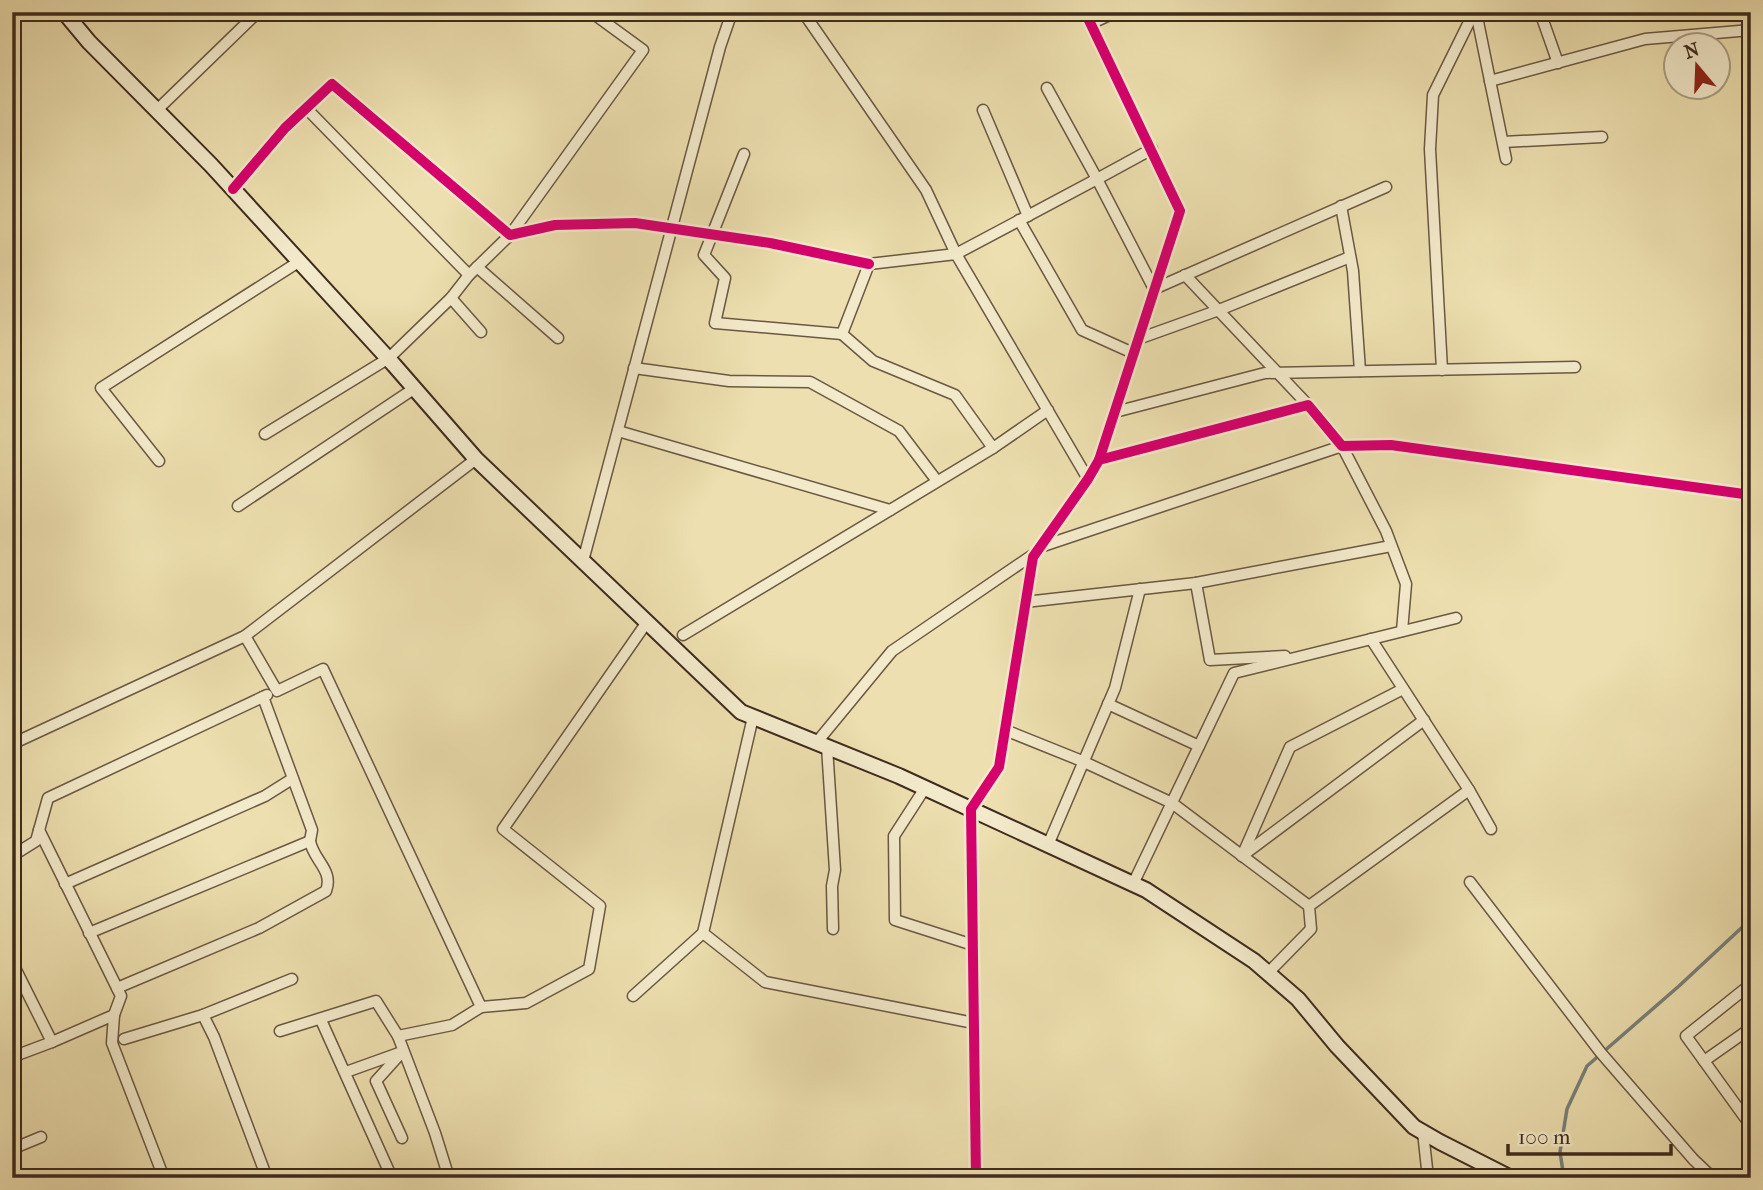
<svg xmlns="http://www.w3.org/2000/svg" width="1763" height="1190" font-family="'IM FELL French Canon',serif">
<rect width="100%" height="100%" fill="#eddfaf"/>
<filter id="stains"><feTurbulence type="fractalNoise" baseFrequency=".00286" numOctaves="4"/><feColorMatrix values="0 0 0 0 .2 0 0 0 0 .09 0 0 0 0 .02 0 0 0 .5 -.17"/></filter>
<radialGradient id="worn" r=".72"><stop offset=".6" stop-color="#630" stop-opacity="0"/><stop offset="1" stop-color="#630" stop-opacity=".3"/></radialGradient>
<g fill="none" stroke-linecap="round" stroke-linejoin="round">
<path stroke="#77817a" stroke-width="3.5" d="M1564 1178 1560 1152 1567 1109 1587 1066 1679 986 1751 919"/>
<defs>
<g id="street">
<path d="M803 12 926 190 956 254 1097 179 1154 289"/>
<path d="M1476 12 1506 159"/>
<path d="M1540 12 1558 63"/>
<path d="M1749 12 1751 21"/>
<path d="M1090 24 1116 12"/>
<path d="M1490 81 1645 39 1751 30"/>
<path d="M1047 88 1097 179 1152 149"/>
<path d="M307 109 469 275"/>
<path d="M983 110 1028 216"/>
<path d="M156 111 258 12"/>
<path d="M1503 142 1602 137"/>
<path d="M744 154 704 255 725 278 715 323 842 334"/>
<path d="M233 189 285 128 332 84 510 235 555 225 635 223 770 243 869 264"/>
<path d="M1341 206 1353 271 1360 371"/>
<path d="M1019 220 1082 330 1133 353"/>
<path d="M477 267 558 338"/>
<path d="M1185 275 1308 405"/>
<path d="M1154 289 1386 187"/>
<path d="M451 298 481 332"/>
<path d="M1138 339 1219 310 1350 257"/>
<path d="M634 368 729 381 810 382 899 431 937 481"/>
<path d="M1442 370 1430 149 1433 95 1474 12"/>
<path d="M1048 410 993 448 955 395 873 361 842 334 869 264 956 254 1088 479"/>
<path d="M1115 412 1265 373 1575 367"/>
<path d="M618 431 890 510"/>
<path d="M265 434 389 358 451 298 469 275 510 235 643 50 591 12"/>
<path d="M1099 460 1308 405 1342 446 1391 445 1751 495"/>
<path d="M159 461 101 388 300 261"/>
<path d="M238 506 415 388"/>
<path d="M1040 547 1342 446 1386 531 1406 584 1402 631"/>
<path d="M583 561 720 47 732 12"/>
<path d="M1196 583 1210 660 1285 656"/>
<path d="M1025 602 1196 583 1391 546"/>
<path d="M683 635 993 448"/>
<path d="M245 636 277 691 323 669 481 1007 452 1025 398 1036"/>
<path d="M1108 704 1199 746"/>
<path d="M753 717 703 933 765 982 974 1023"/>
<path d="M1005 730 1082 761 1172 803 1309 906"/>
<path d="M817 742 892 651 1034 554"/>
<path d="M12 744 245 636 476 459"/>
<path d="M827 747 835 870 832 886 833 929"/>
<path d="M925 788 894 836 895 920 973 945"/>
<path d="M1469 790 1491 829"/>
<path d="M39 830 121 996 114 1015 52 1042"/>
<path d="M1048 845 1115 688 1140 589"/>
<path d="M12 856 36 841 48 798 267 695"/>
<path d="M1242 856 1290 747 1403 689"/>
<path d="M1242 856 1424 720"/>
<path d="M1470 882 1601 1053 1693 1159 1713 1178"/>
<path d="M65 884 265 796 292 779"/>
<path d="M1133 884 1234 673 1456 618"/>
<path d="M89 933 310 841"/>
<path d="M12 962 52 1042 12 1057"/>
<path d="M1268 973 1311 929 1309 906 1469 790 1371 639"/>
<path d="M1751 984 1686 1036 1751 1126"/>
<path d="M117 988 259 928 326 891C334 870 313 860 310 841 310 840 312 831 312 830L263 697"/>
<path d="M633 996 703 933"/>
<path d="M481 1007 526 1003 589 969 600 906 503 829 647 622"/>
<path d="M114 1015 112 1043 164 1178"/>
<path d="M321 1020 392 1178"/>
<path d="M280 1031 376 1001 398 1036 435 1133 449 1178"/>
<path d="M124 1039 203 1015"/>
<path d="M1704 1061 1751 1028"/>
<path d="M346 1072 399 1053"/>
<path d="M1423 1132 1428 1178"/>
<path d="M402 1138 376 1081 403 1051"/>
<path d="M12 1149 41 1137"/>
<path d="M267 1178 214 1037 203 1015 292 979"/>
<path d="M976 1178 971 809 999 767 1033 557 1088 479 1099 460 1180 211 1085 12"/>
</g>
<path id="secondary" d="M64 12 89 42 211 165 394 365 476 459 741 712 899 776 1146 890 1254 961 1298 999 1337 1046 1414 1127 1440 1142 1511 1178"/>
</defs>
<use href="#street" stroke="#6a5843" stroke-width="13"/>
<use href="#secondary" stroke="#3e2b1f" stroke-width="18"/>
<use href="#street" stroke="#f3eacb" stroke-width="10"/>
<use href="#secondary" stroke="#f3eacb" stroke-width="14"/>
<defs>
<g id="cycleway">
<path d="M233 189 285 128 332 84 510 235 555 225 635 223 770 243 869 264"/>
<path d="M1099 460 1308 405 1342 446 1391 445 1751 495"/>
<path d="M976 1178 971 809 999 767 1033 557 1088 479 1099 460 1180 211 1085 12"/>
</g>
</defs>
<use href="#cycleway" stroke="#f3eacb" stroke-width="15"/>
<use href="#cycleway" stroke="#d6006c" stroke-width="10"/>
</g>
<rect width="1763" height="1190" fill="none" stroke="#eddfaf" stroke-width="42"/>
<rect x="14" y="14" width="1735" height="1162" fill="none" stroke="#3e2b1f" stroke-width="3.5"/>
<rect x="21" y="21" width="1721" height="1148" fill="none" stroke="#3e2b1f" stroke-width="2"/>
<g transform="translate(1697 66) rotate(341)"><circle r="33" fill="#f3eacb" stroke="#ab9e86" stroke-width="2"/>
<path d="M0-5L12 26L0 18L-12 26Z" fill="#8f2418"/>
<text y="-10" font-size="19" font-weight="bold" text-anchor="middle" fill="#3e2b1f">N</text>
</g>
<path d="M1508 1144v10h163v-10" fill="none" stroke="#3e2b1f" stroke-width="3.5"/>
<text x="1518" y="1144" font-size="21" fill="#3e2b1f" stroke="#f3eacb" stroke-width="5" paint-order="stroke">100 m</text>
<rect width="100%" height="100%" filter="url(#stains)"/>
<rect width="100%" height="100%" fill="url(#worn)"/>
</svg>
